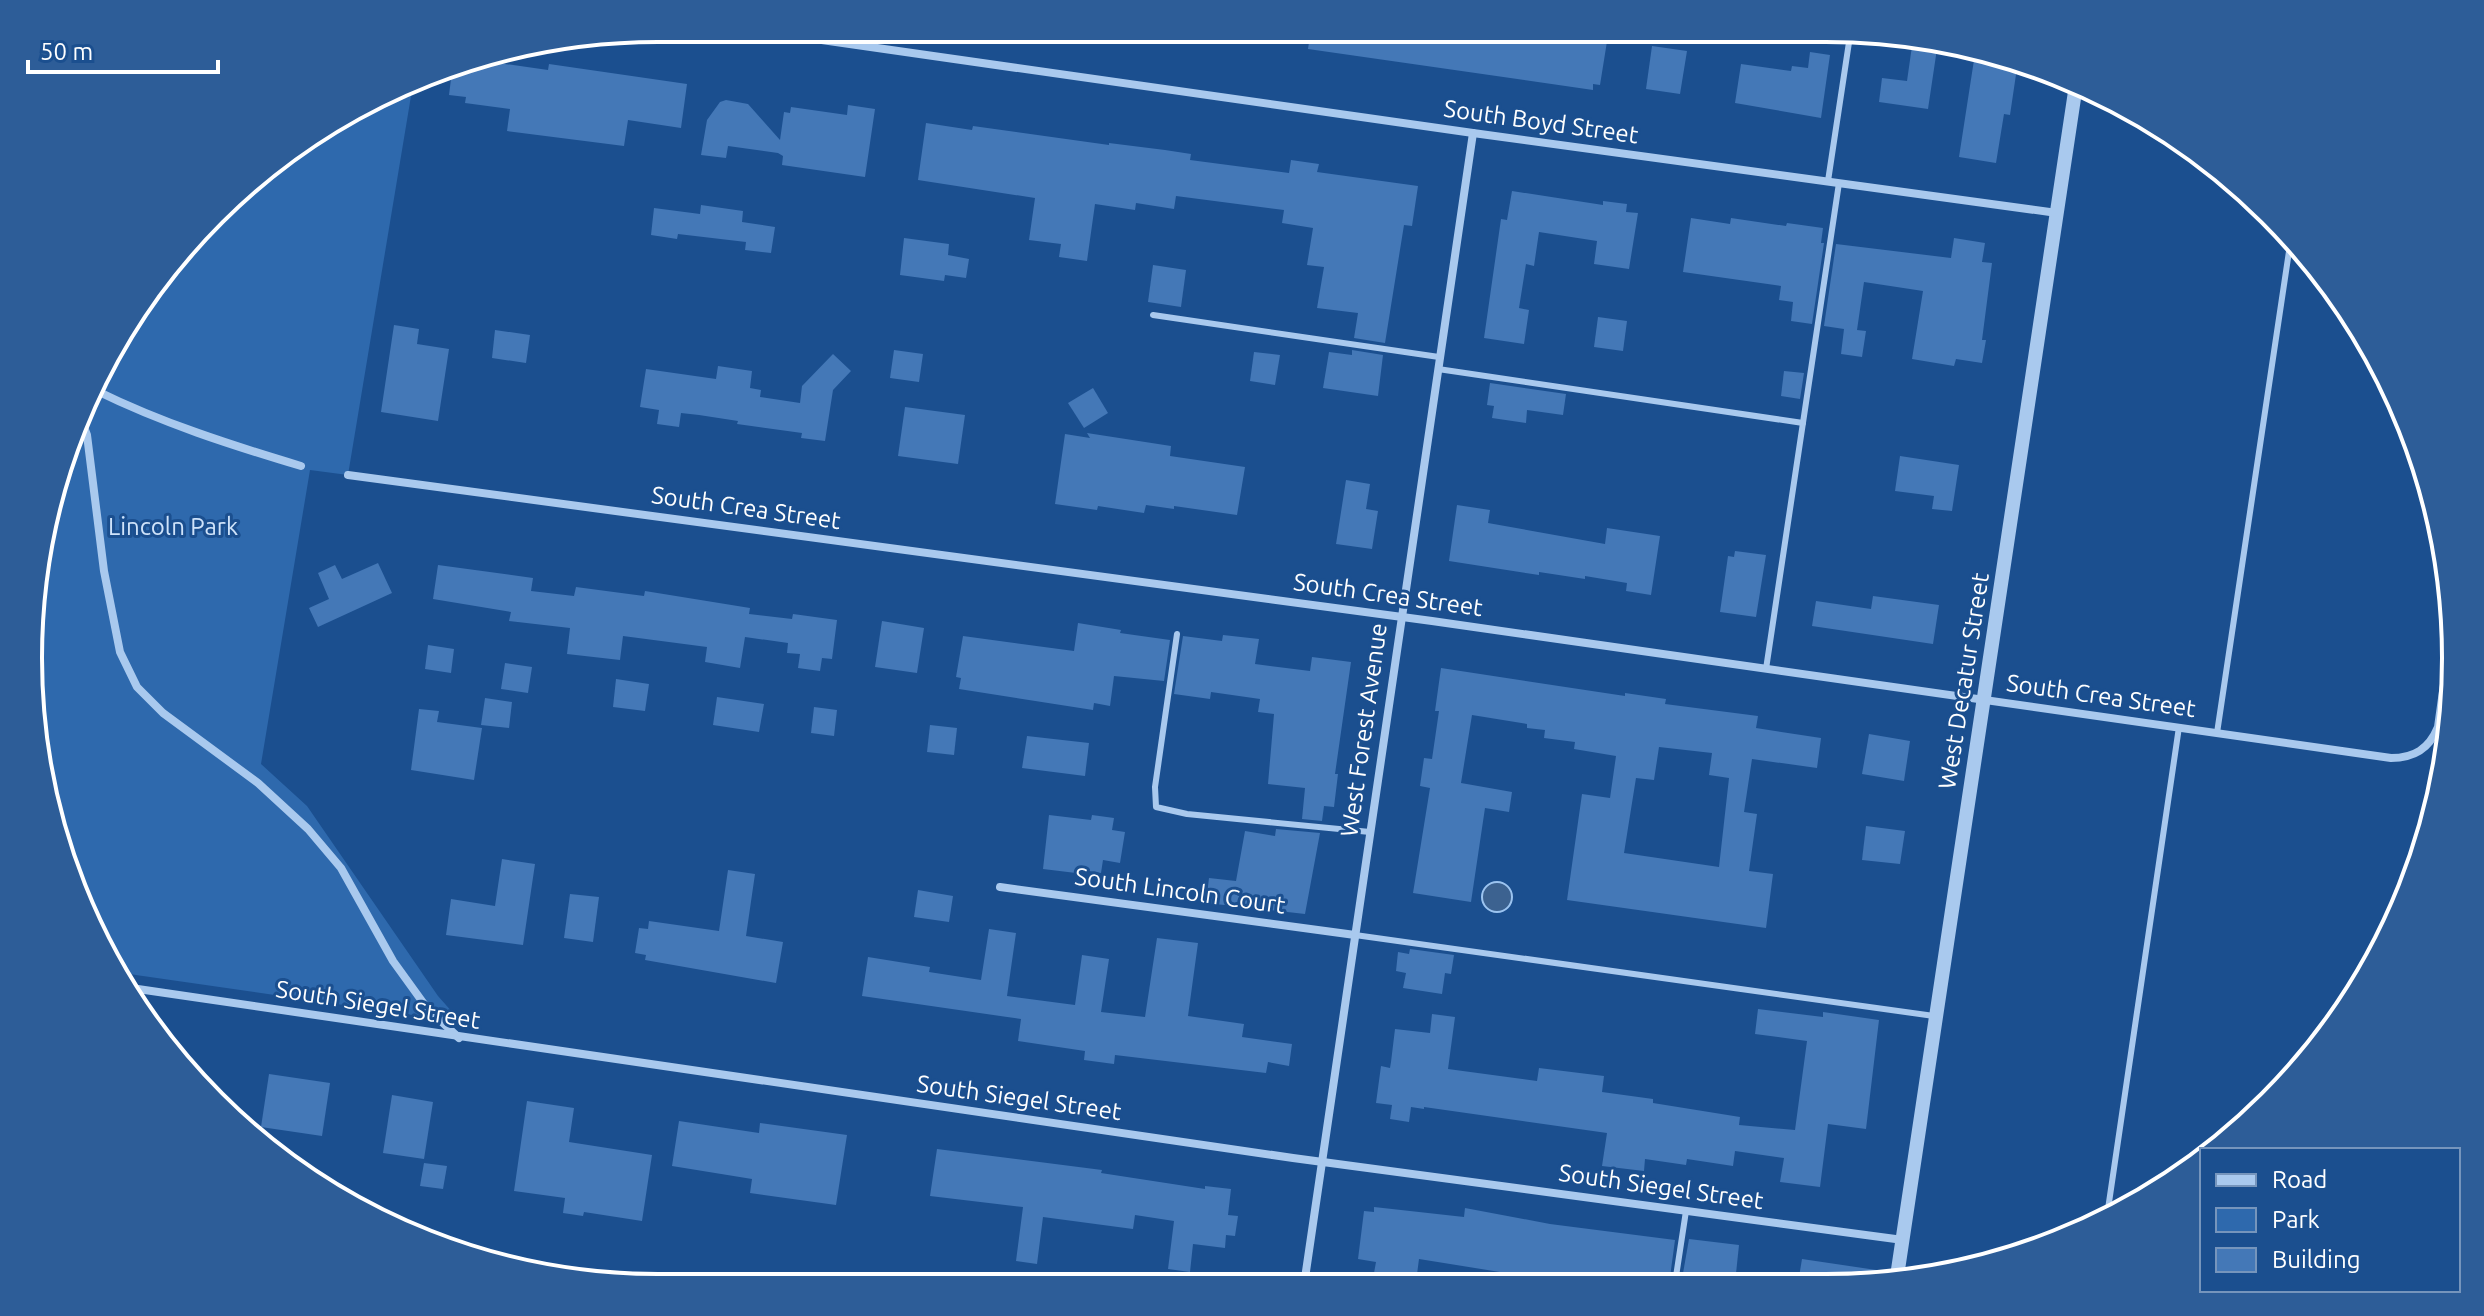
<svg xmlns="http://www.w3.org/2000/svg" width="2484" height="1316" font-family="Ubuntu,sans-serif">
<rect width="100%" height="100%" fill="#1b4f8f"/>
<path fill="#2e69ad" d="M413 84 348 475 310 470 261 764 307 806 438 996 461 1022 122 973 76 900 29 700 49 495 134 308 274 158Z"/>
<circle fill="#3c6290" stroke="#9cc4f0" stroke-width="2" cx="1497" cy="897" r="15"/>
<g fill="#4478b7" fill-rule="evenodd">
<path d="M1311 29H1541L1570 33V29H1609L1600 85 1593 84V90L1308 49Z"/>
<path d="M1913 39 1938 42 1928 109 1879 102 1882 78 1907 81Z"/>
<path d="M1652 46 1687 51 1680 94 1646 89Z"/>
<path d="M1976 47 1990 50 2018 61 2010 115 2004 114 1996 163 1959 157Z"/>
<path d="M1810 52 1830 55 1821 118 1735 103 1741 64 1791 71 1792 66 1808 68Z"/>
<path d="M470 59 548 70 549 64 687 84 681 128 628 120 624 146 507 131 510 109 465 103 466 97 449 95 453 63Z"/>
<path d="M726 100 748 104 780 140 784 112 790 113 791 107 847 115 848 105 875 109 865 177 782 165 783 156 778 153 728 146 726 158 701 155 707 120 720 102Z"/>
<path d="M926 123 972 130 973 126 1109 145V143L1165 150 1191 154 1190 160 1289 173 1291 160 1319 164 1317 172 1418 186 1412 226 1404 225 1385 343 1354 338 1358 313 1317 308 1324 267 1307 265 1313 228 1282 223 1284 210 1176 196 1174 209 1136 203 1135 210 1095 204 1087 261 1059 257 1061 244 1029 240 1035 198 918 180Z"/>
<path d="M1512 191 1603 205V201L1627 204 1626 212 1638 213 1629 269 1594 264 1597 241 1539 232 1534 266 1526 264 1519 308 1529 310 1524 344 1484 338 1501 219 1507 220Z"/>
<path d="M701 205 743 211 742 222 775 227 771 253 745 250 746 242 678 234 677 239 651 235 654 208 700 214Z"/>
<path d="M1691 218 1730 224 1731 218 1786 226 1787 223 1823 228 1821 243H1824L1812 324 1791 321 1793 302 1779 300 1781 286 1683 272Z"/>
<path d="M904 238 949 244 948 255 969 259 966 278 945 275 944 281 900 275Z"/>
<path d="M1954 238 1985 243 1982 262 1992 263 1982 340H1986L1982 363 1956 359 1954 366 1912 359 1923 291 1864 282 1857 330 1866 331 1862 357 1841 354 1844 329 1824 326 1836 244 1951 258Z"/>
<path d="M1153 265 1186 270 1181 307 1148 302Z"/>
<path d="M1598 317 1627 321 1623 351 1594 347Z"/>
<path d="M394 325 419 329 417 344 449 349 438 421 381 412Z"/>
<path d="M495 330 530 335 526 363 492 358Z"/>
<path d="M894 350 923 354 919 382 890 378Z"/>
<path d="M1352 350 1383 355 1378 396 1323 388 1329 352 1352 355Z"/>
<path d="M1254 352 1280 355 1275 385 1250 381Z"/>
<path d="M833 354 851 371 833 390 825 441 801 438 802 433 737 424 738 421 699 415 681 413 679 427 657 424 659 410 640 407 646 369 716 379 718 366 752 371 750 388 761 390 760 397 800 403 802 386Z"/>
<path d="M1784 371 1804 373 1800 399 1781 396Z"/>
<path d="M1490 383 1566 394 1563 415 1527 410 1526 423 1492 418 1494 406 1487 405Z"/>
<path d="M1093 388 1108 413 1084 428 1068 403Z"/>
<path d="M905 407 965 415 958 464 898 456Z"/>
<path d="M1087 433 1171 446 1170 456 1245 467 1237 515 1174 506V509L1146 505 1144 513 1098 506 1097 510 1055 504 1065 434 1090 438Z"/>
<path d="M1900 456 1959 465 1952 511 1932 509 1934 496 1895 491Z"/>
<path d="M1346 480 1370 484 1366 509 1378 511 1372 549 1336 544Z"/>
<path d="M1457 505 1490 510 1488 523 1605 544 1607 528 1660 536 1651 595 1626 591 1627 583 1585 576V579L1539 572V575L1449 561Z"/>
<path d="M1735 551 1766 555 1756 617 1720 612 1728 556 1734 557Z"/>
<path d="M378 563 392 593 318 627 309 608 329 599 318 573 335 565 342 579Z"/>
<path d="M438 565 533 578 531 591 574 596 576 587 644 596 645 591 750 608 749 614 792 619 793 614 837 620 832 659 822 658 820 671 798 668 800 654 787 653 788 643 745 637 740 668 705 662 707 647 623 636 620 660 567 654 570 628 509 621 511 612 433 599Z"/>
<path d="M1873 596 1939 605 1933 644 1812 626 1816 601 1871 609Z"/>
<path d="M882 621 924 628 917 673 875 667Z"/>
<path d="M1078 623 1121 630 1120 633 1170 640 1164 681 1114 676 1110 706 1094 703 1093 710 959 689 961 678 956 677 963 636 1074 651Z"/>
<path d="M1223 635 1259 639 1255 664 1310 671 1312 657 1351 662 1335 774H1338L1334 807 1324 806 1322 821 1302 819 1305 788 1268 784 1274 714 1258 712 1260 699 1211 692 1210 699 1174 694 1183 636 1222 641Z"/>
<path d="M428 645 454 649 451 673 425 669Z"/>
<path d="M505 663 532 667 528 693 501 689Z"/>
<path d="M1441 668 1625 696V693L1666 699 1665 704 1758 716 1756 728 1821 738 1817 768 1752 759 1744 812 1757 814 1749 871 1773 874 1766 928 1567 900 1582 794 1610 798 1616 756 1574 749 1575 742 1544 738 1545 730 1527 728V724L1472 715 1461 783 1512 792 1509 812 1485 808 1471 902 1413 893 1430 788 1420 786 1424 758 1432 759 1439 711H1435ZM1659 747 1712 753 1709 775 1729 778 1719 867 1624 853 1636 778 1654 780Z"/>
<path d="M616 679 649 684 645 711 613 707Z"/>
<path d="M717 697 764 704 759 732 713 725Z"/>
<path d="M485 698 512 702 509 728 481 725Z"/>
<path d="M814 707 837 710 834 736 811 733Z"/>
<path d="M419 709 439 711 437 722 482 728 474 780 411 770Z"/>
<path d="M930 725 957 728 954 755 927 752Z"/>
<path d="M1869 734 1910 741 1904 781 1862 774Z"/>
<path d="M1027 736 1089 743 1085 776 1022 768Z"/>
<path d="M1049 815 1091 820 1092 815 1114 818 1112 830 1125 832 1120 863 1103 860 1101 873 1077 869 1076 873 1043 869Z"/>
<path d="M1866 826 1905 831 1900 864 1862 860Z"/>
<path d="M1276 829 1320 833 1305 914 1206 903 1209 878 1236 881 1245 831 1275 836Z"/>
<path d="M502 859 535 864 523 945 446 935 451 899 495 906Z"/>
<path d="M728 870 755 874 746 936 783 942 776 983 645 960 646 955 635 953 639 928 648 929 649 921 719 931Z"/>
<path d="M918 890 953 896 949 922 914 917Z"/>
<path d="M570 894 599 897 593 942 564 938Z"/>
<path d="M989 929 1016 933 1007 996 1075 1005 1082 955 1109 959 1101 1012 1145 1017 1157 938 1198 943 1188 1016 1244 1024 1242 1037 1292 1044 1289 1066 1268 1062 1266 1073 1115 1055 1114 1064 1084 1060 1085 1051 1018 1041 1021 1019 862 996 868 957 930 967 929 972 981 980Z"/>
<path d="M1410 949 1454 955 1451 974 1445 973 1442 994 1403 988 1406 973 1396 971 1398 952 1409 954Z"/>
<path d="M1758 1009 1823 1017V1012L1879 1020 1866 1129 1828 1124 1820 1187 1780 1182 1784 1158 1735 1151 1733 1166 1687 1159 1686 1165 1645 1159 1644 1171 1602 1166 1607 1133 1424 1107V1109L1411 1107 1409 1122 1390 1119 1392 1105 1376 1103 1381 1066 1390 1068 1391 1062 1395 1029 1430 1033 1432 1014 1455 1017 1448 1069 1537 1081 1539 1068 1604 1076 1602 1092 1653 1099V1103L1740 1117 1739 1125 1795 1130 1807 1041 1755 1034Z"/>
<path d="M269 1074 330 1083 322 1136 261 1127Z"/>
<path d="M392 1095 433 1102 424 1159 383 1153Z"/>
<path d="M527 1101 574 1108 569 1142 652 1155 642 1221 584 1212 583 1216 563 1213 565 1198 514 1191Z"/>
<path d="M679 1121 759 1133 760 1123 847 1135 836 1205 750 1193 752 1179 672 1166Z"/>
<path d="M937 1149 1102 1170 1101 1173 1205 1189V1186L1231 1189 1228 1215 1238 1216 1235 1236 1226 1235 1225 1248 1193 1244 1190 1272 1168 1269 1174 1221 1135 1215 1133 1229 1043 1217 1037 1264 1016 1261 1023 1207 930 1196Z"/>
<path d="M424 1163 447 1166 443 1189 420 1186Z"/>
<path d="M1374 1207 1464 1217 1465 1208 1550 1224 1675 1240 1670 1277 1660 1276 1659 1283 1624 1284 1544 1272 1543 1282 1505 1277 1506 1273 1419 1259 1416 1282 1398 1280 1397 1284H1372L1376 1262 1358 1259 1364 1211 1374 1212Z"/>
<path d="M1689 1239 1739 1245 1735 1283 1682 1279Z"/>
<path d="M1802 1259 1883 1271 1882 1283H1798Z"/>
</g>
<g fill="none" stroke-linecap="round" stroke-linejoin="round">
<g stroke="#a9c9ee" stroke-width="6">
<path d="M1828 181 1851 29"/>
<path d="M1153 315 1439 357"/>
<path d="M1438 369 1803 423"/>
<path d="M1177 634 1155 787 1156 807 1187 814 1370 832"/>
<path d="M1766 669 1839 183"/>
<path d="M2217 733 2291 238"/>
<path d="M1355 935 1934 1016"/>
<path d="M2107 1216 2179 727"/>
<path d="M1675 1283 1686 1211"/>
</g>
<g stroke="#a9c9ee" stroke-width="8">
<path d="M737 28 1473 133 2057 213"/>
<path d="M97 391C162 423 231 445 301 466"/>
<path d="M82 422 87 435 104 571 120 652 137 687 163 713 258 783 308 829 341 868 393 961 427 1008 459 1038"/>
<path d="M348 475 1432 621 2391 758C2414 758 2429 749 2438 727L2454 612"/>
<path d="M2417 873C2421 844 2420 809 2440 786"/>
<path d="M1000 887 1355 935"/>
<path d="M131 988 1293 1158 1903 1240"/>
<path d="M1304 1285 1473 133"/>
</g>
<path stroke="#a9c9ee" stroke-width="14" d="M1896 1283 2076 85"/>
</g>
<g text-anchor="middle" stroke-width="6" stroke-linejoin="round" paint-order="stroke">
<g font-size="24" fill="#fff" stroke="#1b4f8f">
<text transform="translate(1541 122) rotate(8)" y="8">South Boyd Street</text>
<text transform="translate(746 508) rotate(8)" y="8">South Crea Street</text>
<text transform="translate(1388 595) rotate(8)" y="8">South Crea Street</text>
<text transform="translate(1964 681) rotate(-81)" y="8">West Decatur Street</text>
<text transform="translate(2101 696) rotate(8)" y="8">South Crea Street</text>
<text transform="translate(1364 730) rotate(-82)" y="8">West Forest Avenue</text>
<text transform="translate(1180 891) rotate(8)" y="8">South Lincoln Court</text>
<text transform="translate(378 1005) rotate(9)" y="8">South Siegel Street</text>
<text transform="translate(1019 1098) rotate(8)" y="8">South Siegel Street</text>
<text transform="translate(1661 1187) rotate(8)" y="8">South Siegel Street</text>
</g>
<g font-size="24" fill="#cfe3fa" stroke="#1b4f8f">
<text x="173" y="535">Lincoln Park</text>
</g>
</g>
<path d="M0 0H2484V1316H0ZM658 42H1826A616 616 0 0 1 2442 658V658A616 616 0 0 1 1826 1274H658A616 616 0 0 1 42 658V658A616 616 0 0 1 658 42Z" fill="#2d5d98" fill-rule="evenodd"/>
<path fill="none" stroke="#fff" stroke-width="4" d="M658 42H1826A616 616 0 0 1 2442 658V658A616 616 0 0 1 1826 1274H658A616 616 0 0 1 42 658V658A616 616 0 0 1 658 42Z"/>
<rect x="2200" y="1148" width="260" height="144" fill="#1b4f8f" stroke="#7695bc" stroke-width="2"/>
<rect x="2216" y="1174" width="40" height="12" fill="#a9c9ee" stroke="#7695bc" stroke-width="2"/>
<text x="2272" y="1188" font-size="24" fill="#ffffff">Road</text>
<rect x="2216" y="1208" width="40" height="24" fill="#2e69ad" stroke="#7695bc" stroke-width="2"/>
<text x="2272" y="1228" font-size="24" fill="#ffffff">Park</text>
<rect x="2216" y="1248" width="40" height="24" fill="#4478b7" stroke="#7695bc" stroke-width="2"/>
<text x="2272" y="1268" font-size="24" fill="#ffffff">Building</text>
<path d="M28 60v12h190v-12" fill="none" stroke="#ffffff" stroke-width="4"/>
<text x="40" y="60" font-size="24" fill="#ffffff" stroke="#1b4f8f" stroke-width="6" paint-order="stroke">50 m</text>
</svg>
